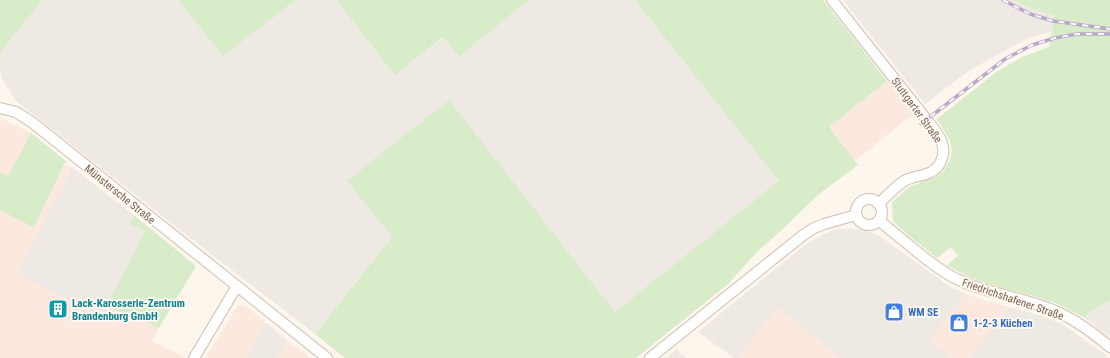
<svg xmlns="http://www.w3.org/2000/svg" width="1110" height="358" font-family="'Roboto Condensed',sans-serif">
<rect width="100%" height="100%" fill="#fdf6ec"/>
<g fill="#fde8e0">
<path d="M887 81 913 114 855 161 829 127Z"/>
<path d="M0 118 31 133 8 176 0 171Z"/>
<path d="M65 165 71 168 19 274 101 317 107 306 132 319H140L159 328 152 341 184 357 183 358H0V210L34 228Z"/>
<path d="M966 294 977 298 1009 307 970 358H952L929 340Z"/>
<path d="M241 305 247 307 266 323 245 358H206L237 307Z"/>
<path d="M777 307 841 358H738Z"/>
<path d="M288 341 310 358H277Z"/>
</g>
<g fill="#efe9e4">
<path d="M42 0H178L223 56 296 0H336L395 75 444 37 459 57 529 0H635L780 181 615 312 448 100 392 237 315 334 180 230 16 101 2 79 0 69V53Z"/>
<path d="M843 0H1013L1029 8 1054 16 1051 32 1031 37 1008 49 970 70 925 104Z"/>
<path d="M72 167 135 216 130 224 145 231 102 317 18 274Z"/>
<path d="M837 229H851L865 230 876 234 888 242 949 286 966 294 929 340 952 358H841L777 307 738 358H734L698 332 805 245 824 234Z"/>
<path d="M1110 301V338L1096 327 1095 325 1085 318 1090 311Z"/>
<path d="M1009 307 1042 316 1062 324 1074 332 1110 358H970Z"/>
<path d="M266 323 288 341 277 358H245Z"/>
<path d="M677 349 679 353 687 358H666Z"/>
</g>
<g fill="#d8ecc9">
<path d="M0 0H42L0 53Z"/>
<path d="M178 0H296L223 56Z"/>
<path d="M336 0H529L459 57 443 37 395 75Z"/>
<path d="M635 0H823L887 81 829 127 858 165 819 194 787 225 757 252 728 284 636 358H345L315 334 392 237 347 181 449 100 615 312 779 181Z"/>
<path d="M1013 0H1110V301L1090 311 1085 318C1075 313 1066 307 1055 303 1034 295 1011 291 989 284 974 280 961 273 947 265L958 256 951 247 937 258 908 235 893 221 892 202 909 187 936 177 943 172 946 167 950 160 952 151 950 141 937 119 995 73 1022 57 1049 47 1054 16 1029 8Z"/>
<path d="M31 133 66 161 34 228 0 210V171L8 176Z"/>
<path d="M135 216 196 266 159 328 140 319H132L107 306 145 231 130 224Z"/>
</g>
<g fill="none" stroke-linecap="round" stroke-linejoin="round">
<defs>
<g id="minor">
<path d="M832 0 927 120C936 132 949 145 941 161 939 166 935 170 931 172 922 177 912 176 904 181 895 187 887 196 878 204"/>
<path d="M0 108 16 112 33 123 327 358"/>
<circle cx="869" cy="212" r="13"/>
<path d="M879 220C892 232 907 243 921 255 933 264 945 274 959 280 991 295 1028 298 1060 313 1079 322 1094 334 1110 347"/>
<path d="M194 358 237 286"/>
<path d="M650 358 802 236 814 228 824 224 856 215"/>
</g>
</defs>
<use href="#minor" stroke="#d1beb0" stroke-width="12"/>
<use href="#minor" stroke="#fff" stroke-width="10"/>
<defs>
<g id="rail">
<path d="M1003 0 1030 14 1053 21 1110 29"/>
<path d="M921 124 1005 59 1032 45 1055 38 1077 34H1110"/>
</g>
</defs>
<use href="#rail" stroke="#b9a8c9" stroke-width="3.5"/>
<use href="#rail" stroke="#fffaf3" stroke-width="2" stroke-dasharray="6" stroke-linecap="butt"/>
</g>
<defs>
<symbol id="building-square" viewBox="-11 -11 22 22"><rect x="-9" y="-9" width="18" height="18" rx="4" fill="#0f9aa8" stroke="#fffaf3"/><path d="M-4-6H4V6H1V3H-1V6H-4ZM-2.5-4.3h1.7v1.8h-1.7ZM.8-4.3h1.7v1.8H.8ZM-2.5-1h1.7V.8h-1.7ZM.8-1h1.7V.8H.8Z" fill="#fff"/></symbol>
<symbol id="shop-square" viewBox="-11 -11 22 22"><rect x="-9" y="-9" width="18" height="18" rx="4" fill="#3f7fe0" stroke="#fffaf3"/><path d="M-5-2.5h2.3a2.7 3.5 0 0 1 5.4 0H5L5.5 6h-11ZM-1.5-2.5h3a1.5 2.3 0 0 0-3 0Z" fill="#fff"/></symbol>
</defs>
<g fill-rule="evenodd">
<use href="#building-square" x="47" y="298" width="22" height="22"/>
<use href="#shop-square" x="883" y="301" width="22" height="22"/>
<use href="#shop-square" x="948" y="312" width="22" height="22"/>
</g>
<g text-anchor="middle" stroke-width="3.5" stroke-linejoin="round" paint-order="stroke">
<g font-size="11" fill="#7a5c4d" stroke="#fffaf3">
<text transform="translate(917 110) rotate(54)" y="4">Stuttgarter Straße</text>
<text transform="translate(120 194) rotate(39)" y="4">Münstersche Straße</text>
<text transform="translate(1013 299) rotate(19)" y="4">Friedrichshafener Straße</text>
</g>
<g font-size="11" font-weight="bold" fill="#0d838f" stroke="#fffaf3" text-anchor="start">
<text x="72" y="307">Lack-Karosserie-Zentrum<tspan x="72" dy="13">Brandenburg GmbH</tspan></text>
</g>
<g font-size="11" font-weight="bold" fill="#366cbe" stroke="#fffaf3" text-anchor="start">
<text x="908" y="316">WM SE</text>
<text x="973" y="327">1-2-3 Küchen</text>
</g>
</g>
</svg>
